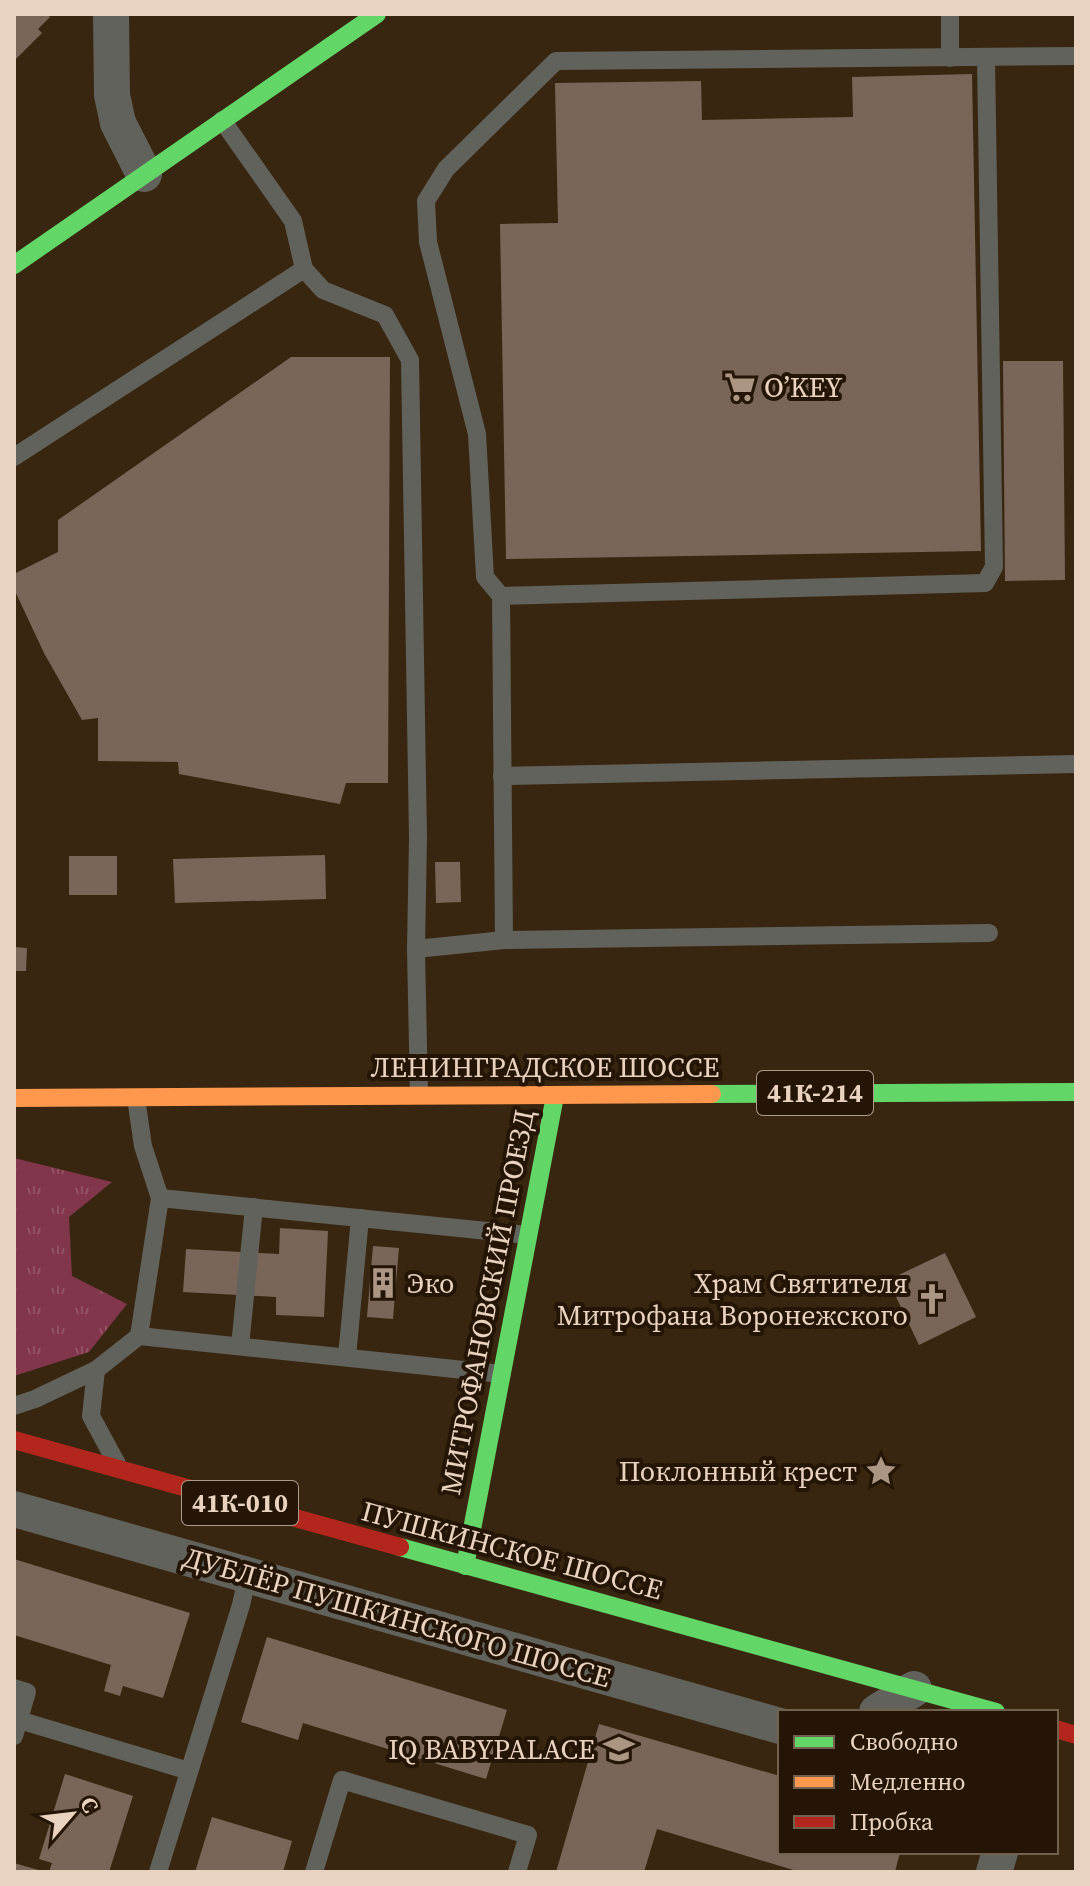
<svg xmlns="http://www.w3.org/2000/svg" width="1090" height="1886" font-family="'Source Serif 4',serif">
<defs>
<pattern id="grass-tufts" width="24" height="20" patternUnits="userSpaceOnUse" patternTransform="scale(2)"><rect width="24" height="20" fill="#81364b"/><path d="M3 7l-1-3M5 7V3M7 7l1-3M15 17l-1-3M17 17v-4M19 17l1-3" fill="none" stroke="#935263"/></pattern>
</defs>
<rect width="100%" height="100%" fill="#392611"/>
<path fill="url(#grass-tufts)" d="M14 1158 112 1182 69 1217 72 1276 127 1304 89 1352 14 1376Z"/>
<g fill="#796659">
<path d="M14 14H47L50 17 38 29 42 33 14 61Z"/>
<path d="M972 74 981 551 506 559 500 224 558 223 555 83 701 81 702 120 853 117 852 77Z"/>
<path d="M291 357H390L388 783H346L340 804 179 774 178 762 98 761V718L82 720 44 653 14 589V574L58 552V520Z"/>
<path d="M1003 361H1063L1065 580 1005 581Z"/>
<path d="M325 855 326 899 175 903 173 859Z"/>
<rect x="69" y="856" width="48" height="39"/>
<path d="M435 862H460L461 902 436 903Z"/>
<path d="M14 947 27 948 26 971H14Z"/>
<path d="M280 1228 328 1231 324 1317 276 1315V1297L183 1292 186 1249 279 1254Z"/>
<path d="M373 1246 399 1248 393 1319 367 1317Z"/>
<path d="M945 1253 976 1317 919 1345 888 1280Z"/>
<path d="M14 1559 190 1613 163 1698 123 1686 120 1696 104 1691 111 1665 14 1635Z"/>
<path d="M267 1637 507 1710 486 1779 303 1723 298 1740 241 1722Z"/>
<path d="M599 1724 780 1776V1852H900L895 1872H800L657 1829 644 1872H556Z"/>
<path d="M65 1774 133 1796 109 1872H49L52 1863 39 1859Z"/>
<path d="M212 1817 292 1841 283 1872H195Z"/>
<path d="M14 1863 42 1871V1872H14Z"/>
</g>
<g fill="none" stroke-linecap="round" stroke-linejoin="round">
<g stroke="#61625c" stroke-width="18">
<path d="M950 58V14"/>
<path d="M304 269 323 290 385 315 410 360 418 838 416 949 419 1095"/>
<path d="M14 457 304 269 293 221 222 120"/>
<path d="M501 596 985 583 994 567 986 58"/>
<path d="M502 776 1076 764"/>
<path d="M504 940 501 596 485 577 477 434 428 242 426 201 446 169 556 61 1076 56"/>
<path d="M416 949 504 940 989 933"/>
<path d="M160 1198 528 1235"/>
<path d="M139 1336 502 1374"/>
<path d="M240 1346 254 1207"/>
<path d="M347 1357 360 1218"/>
<path d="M96 1370 91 1416 117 1464"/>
<path d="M14 1406 35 1399 96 1370 139 1336 160 1198 143 1146 136 1098"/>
<path d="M14 1688 27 1692 14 1736"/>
<path d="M19 1720 189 1771"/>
<path d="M158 1872 241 1605 248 1574"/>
<path d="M314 1872 342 1780 528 1835 517 1872"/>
</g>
<g stroke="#61625c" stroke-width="36">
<path d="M111 14 112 95 118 123 144 174"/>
<path d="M14 1509 780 1726"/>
<path d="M877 1712 914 1689"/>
<path d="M994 1872 1000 1852"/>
</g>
<g stroke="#63d668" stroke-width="18">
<path d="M14 265 377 14"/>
<path d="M712 1094 1076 1092"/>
<path d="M400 1547 996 1712"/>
<path d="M465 1566 555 1096"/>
</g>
<path stroke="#ff974d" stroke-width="18" d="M14 1098 712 1094"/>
<g stroke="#b3261e" stroke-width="18">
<path d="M14 1440 400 1547"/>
<path d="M1056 1729 1076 1735"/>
</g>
</g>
<defs>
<symbol id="supermarket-bare" viewBox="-9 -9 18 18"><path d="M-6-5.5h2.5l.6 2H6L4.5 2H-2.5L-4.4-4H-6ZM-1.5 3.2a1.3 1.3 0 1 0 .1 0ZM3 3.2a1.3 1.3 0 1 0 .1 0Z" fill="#ab9683" stroke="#241506" stroke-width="2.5" paint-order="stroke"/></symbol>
<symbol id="building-bare" viewBox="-9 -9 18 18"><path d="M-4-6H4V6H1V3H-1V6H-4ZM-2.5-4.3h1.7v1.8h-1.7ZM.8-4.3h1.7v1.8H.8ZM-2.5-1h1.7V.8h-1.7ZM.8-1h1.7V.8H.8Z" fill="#ab9683" stroke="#241506" stroke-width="2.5" paint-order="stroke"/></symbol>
<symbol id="church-bare" viewBox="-9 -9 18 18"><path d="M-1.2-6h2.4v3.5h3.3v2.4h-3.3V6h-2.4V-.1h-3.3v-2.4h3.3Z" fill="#ab9683" stroke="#241506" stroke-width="2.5" paint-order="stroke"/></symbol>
<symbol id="sight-bare" viewBox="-9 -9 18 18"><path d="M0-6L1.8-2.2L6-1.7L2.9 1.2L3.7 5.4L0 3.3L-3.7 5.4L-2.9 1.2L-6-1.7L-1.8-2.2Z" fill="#ab9683" stroke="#241506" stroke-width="2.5" paint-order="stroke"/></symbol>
<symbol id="school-bare" viewBox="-9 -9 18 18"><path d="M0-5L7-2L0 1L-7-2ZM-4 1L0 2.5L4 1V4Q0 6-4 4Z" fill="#ab9683" stroke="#241506" stroke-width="2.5" paint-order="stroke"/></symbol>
</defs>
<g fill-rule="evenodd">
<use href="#supermarket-bare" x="718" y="365" width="44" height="44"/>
<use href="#building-bare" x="361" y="1261" width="44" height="44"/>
<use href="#church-bare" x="910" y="1277" width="44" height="44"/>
<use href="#sight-bare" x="859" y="1449" width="44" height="44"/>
<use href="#school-bare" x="597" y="1727" width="44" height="44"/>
</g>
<g text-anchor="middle" stroke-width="8" stroke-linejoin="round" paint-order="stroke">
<g fill="#241506" stroke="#ae9a88" stroke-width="2">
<rect x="757" y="1071" width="116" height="44" rx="6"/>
<rect x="182" y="1481" width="116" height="44" rx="6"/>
</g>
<g font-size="26" font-weight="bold" fill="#e9d3c0">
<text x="815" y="1102">41К-214</text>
<text x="240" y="1512">41К-010</text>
</g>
<g font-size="28" fill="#e9d3c0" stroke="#241506" text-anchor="end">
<text x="764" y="397" text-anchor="start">O’KEY</text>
<text x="407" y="1293" text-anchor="start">Эко</text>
<text x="908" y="1293">Храм Святителя<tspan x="908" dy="32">Митрофана Воронежского</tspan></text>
<text x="857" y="1481">Поклонный крест</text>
<text x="595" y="1759">IQ BABYPALACE</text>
</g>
<g font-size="28" fill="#e9d3c0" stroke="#241506">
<text x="545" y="1077">ЛЕНИНГРАДСКОЕ ШОССЕ</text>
<text transform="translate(487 1302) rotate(-79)" y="10">МИТРОФАНОВСКИЙ ПРОЕЗД</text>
<text transform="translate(512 1550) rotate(15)" y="10">ПУШКИНСКОЕ ШОССЕ</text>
<text transform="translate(397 1617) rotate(16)" y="10">ДУБЛЁР ПУШКИНСКОГО ШОССЕ</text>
</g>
</g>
<rect width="1090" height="1886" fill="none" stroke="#e9d3c0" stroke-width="32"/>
<rect x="778" y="1710" width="280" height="144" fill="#241506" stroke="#736150" stroke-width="2"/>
<rect x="794" y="1736" width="40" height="12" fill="#63d668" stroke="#736150" stroke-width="2"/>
<text x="850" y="1750" font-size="24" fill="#e9d3c0">Свободно</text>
<rect x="794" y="1776" width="40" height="12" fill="#ff974d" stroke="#736150" stroke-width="2"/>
<text x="850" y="1790" font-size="24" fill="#e9d3c0">Медленно</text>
<rect x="794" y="1816" width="40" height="12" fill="#b3261e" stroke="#736150" stroke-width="2"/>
<text x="850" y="1830" font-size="24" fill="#e9d3c0">Пробка</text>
<g transform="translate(72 1814) rotate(62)" stroke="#241506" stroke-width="6" paint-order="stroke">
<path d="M0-6L14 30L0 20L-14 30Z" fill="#e9d3c0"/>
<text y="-12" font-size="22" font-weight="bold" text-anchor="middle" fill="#e9d3c0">С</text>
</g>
</svg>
